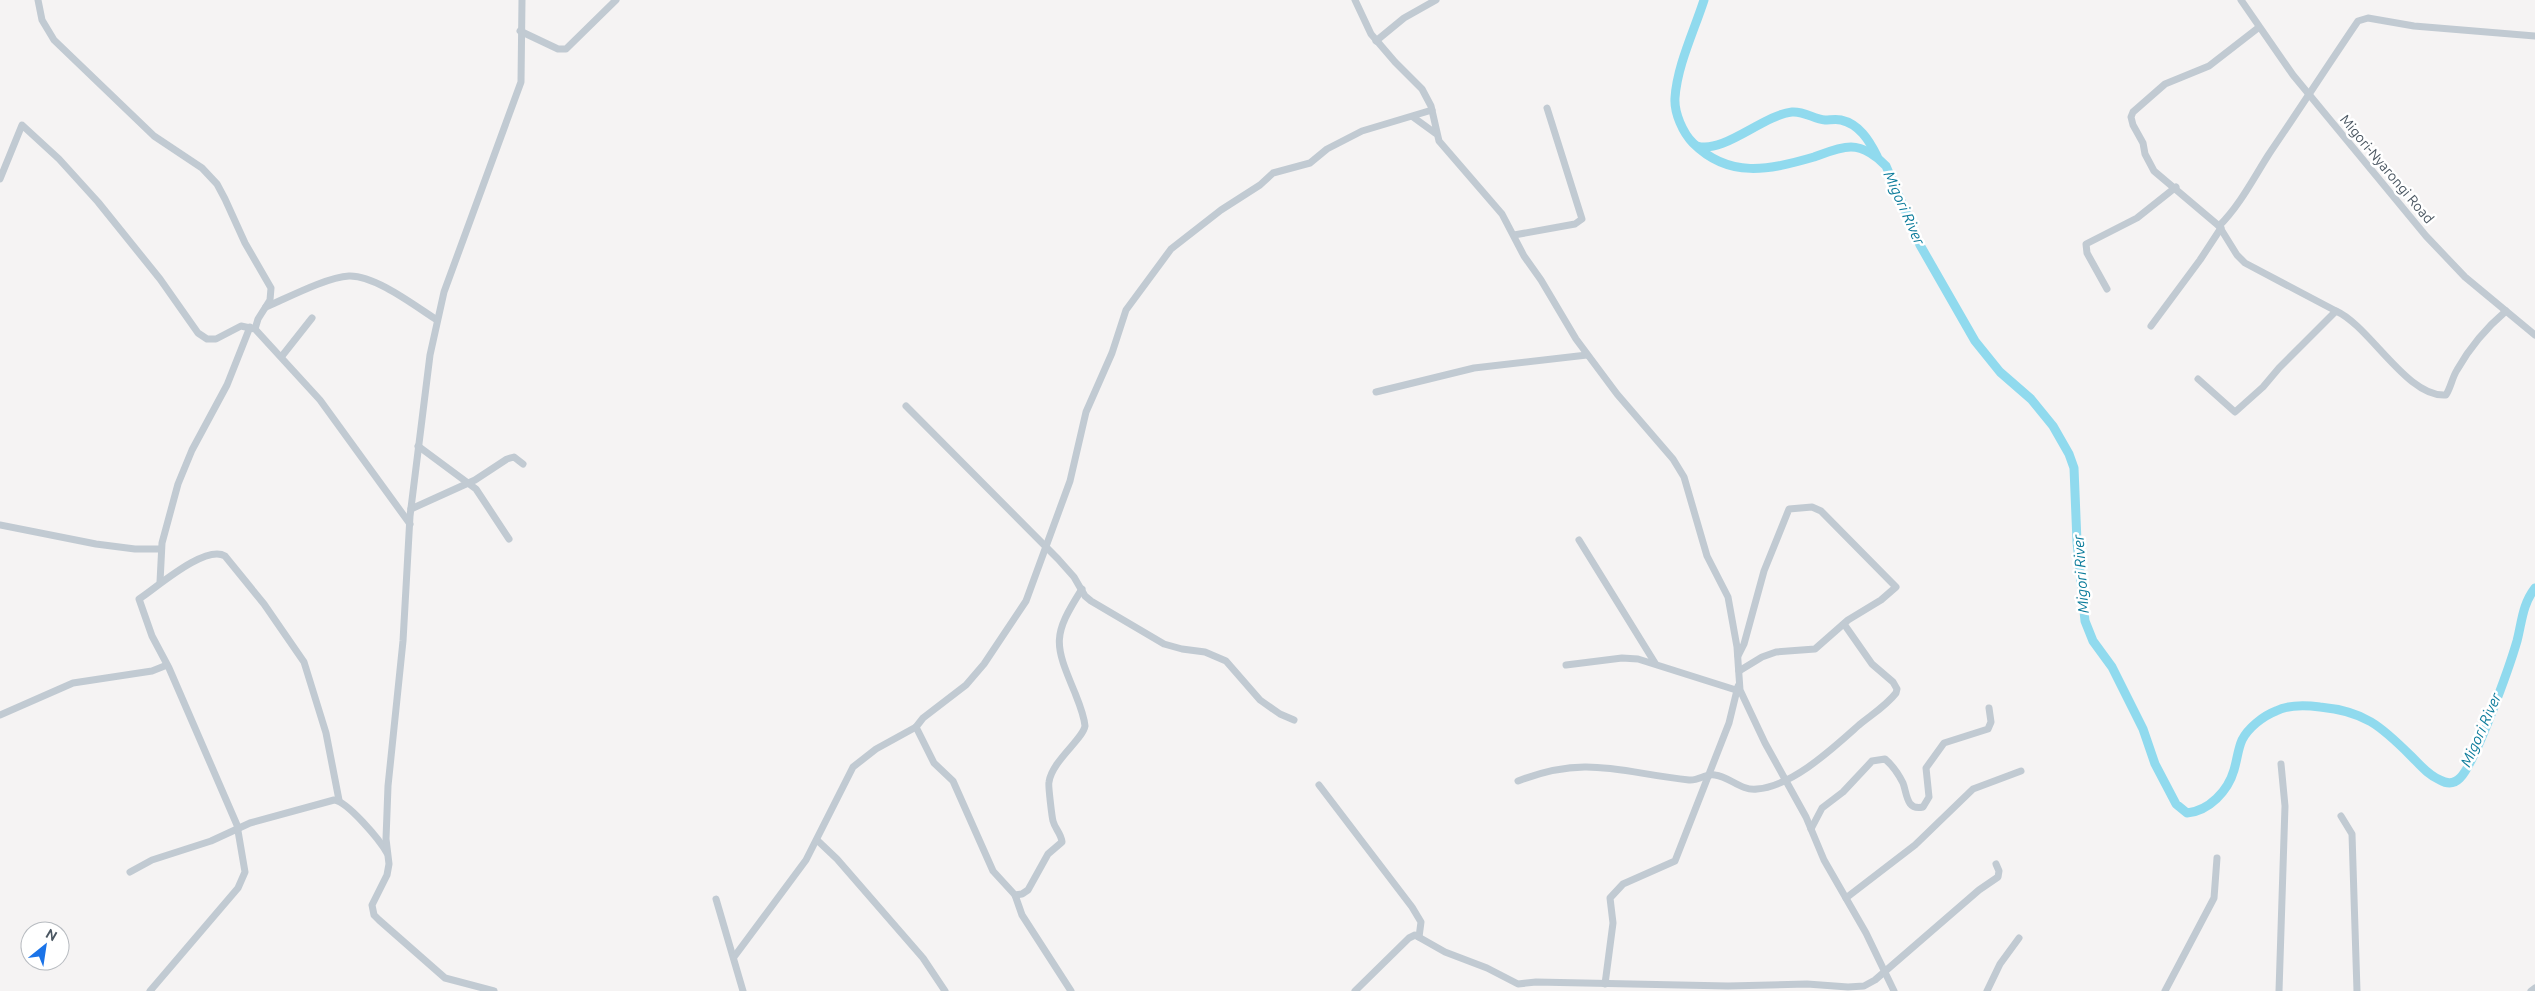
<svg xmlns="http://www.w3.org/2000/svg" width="2535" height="991" font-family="Ubuntu,sans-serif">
<rect width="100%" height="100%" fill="#f5f3f3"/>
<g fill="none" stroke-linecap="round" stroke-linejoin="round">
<g stroke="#90daee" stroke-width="9">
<path d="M1704 0C1694 31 1677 66 1675 98 1674 113 1683 133 1693 143 1729 179 1769 170 1814 157 1825 153 1839 147 1851 147 1864 147 1878 157 1886 166L1920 245 1975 341 2000 372 2031 399 2053 426 2069 454 2074 468 2077 542 2085 621 2093 641 2112 667 2143 729 2155 764 2176 804 2187 813C2209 811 2228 791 2234 770 2237 760 2238 749 2242 740 2248 728 2263 716 2276 711 2290 704 2306 705 2320 707 2364 711 2381 726 2411 756 2420 765 2428 775 2440 780 2447 784 2454 784 2460 778 2475 764 2510 665 2517 641 2522 622 2522 605 2535 588"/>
<path d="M1697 146C1724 154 1763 115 1792 112 1804 111 1814 119 1825 120 1830 120 1836 119 1841 120 1859 124 1869 140 1877 156"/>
</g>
<g stroke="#c1cad2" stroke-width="7">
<path d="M38 0 42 20 54 40 154 136 202 168 217 184 225 199 245 243 271 288 270 300 258 319 255 329"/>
<path d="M1355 0 1371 34 1395 62 1422 89 1431 106 1439 141 1502 214 1524 256 1541 280 1576 339 1617 394 1673 459 1684 477 1707 556 1728 597 1737 647 1740 690 1765 743 1806 817 1824 860 1866 933 1894 991"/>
<path d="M2241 0 2293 75 2426 236 2465 277 2535 335"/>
<path d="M2258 28 2209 66 2165 84 2133 112 2131 117 2133 125 2143 143 2145 154 2154 171 2219 226 2237 255 2245 263 2336 311"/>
<path d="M520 31 558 49H566L616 0"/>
<path d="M1376 41 1404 18 1436 0"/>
<path d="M1413 117 1435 133"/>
<path d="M0 179 22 125 59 159 98 202 160 279 198 333 207 339H216L241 326 255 329 320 400 410 524"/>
<path d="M2219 226C2240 205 2253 179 2269 154 2299 110 2328 65 2358 21L2368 18 2414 26 2535 36"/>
<path d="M1514 235 1575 224 1582 219 1547 108"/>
<path d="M2107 289 2087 253 2086 244 2137 218 2176 187"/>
<path d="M266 307C287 298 327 277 349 276 375 275 415 306 437 320"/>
<path d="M2151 326 2200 260 2221 228"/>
<path d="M282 356 312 318"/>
<path d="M2198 379 2235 412 2263 387 2279 368 2336 311C2370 326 2407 398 2446 395 2451 387 2452 378 2457 370 2470 347 2486 328 2506 311"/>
<path d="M1376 392 1474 368 1587 355"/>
<path d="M906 406 1058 559 1074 577 1085 596 1091 601 1164 644 1182 649 1205 652 1226 661 1260 700 1280 714 1294 720"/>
<path d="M418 446 476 489 509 539"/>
<path d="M411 509 475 480 507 459 514 457 523 464"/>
<path d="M0 525 96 544 135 549H161"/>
<path d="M1579 540 1655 663"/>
<path d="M160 582 162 543 178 484 192 450 227 385 250 327"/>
<path d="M1738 656 1744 644 1764 571 1789 509 1812 507 1821 511 1896 587 1881 600 1848 620 1815 649 1776 652 1762 657 1739 671"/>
<path d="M1566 665 1622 658 1638 659 1736 690"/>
<path d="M0 715 73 683 152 671 167 665"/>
<path d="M916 727 934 763 953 781 993 871 1015 895 1022 915 1071 991"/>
<path d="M1518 781C1587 754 1622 773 1689 780 1699 781 1706 773 1715 775 1730 777 1741 791 1757 789 1793 786 1833 748 1859 725 1871 715 1886 706 1896 693L1897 689 1893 682 1872 664 1844 624"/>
<path d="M1319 785 1412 907 1421 922 1419 937"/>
<path d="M2341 816 2352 834 2357 991"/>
<path d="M1811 829 1822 808 1843 792 1872 761 1885 759C1892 765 1899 775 1903 783 1907 793 1906 811 1923 807L1929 797 1926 768 1944 743 1988 729 1991 722 1989 708"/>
<path d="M817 840 837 859 923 958 945 991"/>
<path d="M130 872 152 860 211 841 250 823 334 800C347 801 380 840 387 853"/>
<path d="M1015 895 1022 894 1028 890 1048 854 1062 842C1061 833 1055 829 1053 821 1052 817 1048 785 1049 782 1052 761 1083 739 1085 726 1084 715 1079 703 1075 693 1054 643 1052 636 1082 589"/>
<path d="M1846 898 1915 845 1973 789 2021 771"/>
<path d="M716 899 743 991"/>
<path d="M734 957 806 860 853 767 876 749 916 727 923 718 966 685 984 664 1026 601 1070 481 1086 412 1112 353 1126 310 1171 249 1221 210 1260 185 1273 173 1310 163 1327 149 1362 131 1432 110"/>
<path d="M1605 984 1613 923 1610 898 1623 884 1675 861 1729 723 1738 686"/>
<path d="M150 991 238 888 245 872 237 825 169 668 152 636 139 599C155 589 205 544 225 556L264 604 304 662 326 733 339 800"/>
<path d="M494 991 445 978 379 920 374 915 372 905 387 875 389 864 386 839 388 786 403 641 410 516 430 355 444 292 521 82 522 0"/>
<path d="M1355 991 1409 938 1415 935 1445 952 1487 968 1518 984 1536 982 1728 986 1807 984 1848 987 1864 986 1875 980 1979 890 1998 877 1999 871 1996 864"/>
<path d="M1987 991 2000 964 2019 938"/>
<path d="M2165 991 2214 898 2217 858"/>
<path d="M2279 991 2285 806 2281 764"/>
<path d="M2531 991 2535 988"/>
</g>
</g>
<g text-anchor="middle" stroke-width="5" stroke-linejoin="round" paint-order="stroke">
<g font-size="14" fill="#4a5661" stroke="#fff">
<text transform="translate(2387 169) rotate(50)" y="5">Migori-Nyarongi Road</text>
</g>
<g font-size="15" font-style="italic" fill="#0c7c9b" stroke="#fff">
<text transform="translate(1904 208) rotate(66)" y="5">Migori River</text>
<text transform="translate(2081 574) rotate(-94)" y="5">Migori River</text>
<text transform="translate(2481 730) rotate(-66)" y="5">Migori River</text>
</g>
</g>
<g transform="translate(45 946) rotate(30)"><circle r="24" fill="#ffffff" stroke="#b7bbc0"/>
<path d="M0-4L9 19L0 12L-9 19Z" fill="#1a73e8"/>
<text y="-8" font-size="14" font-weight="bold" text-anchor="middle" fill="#4a5661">N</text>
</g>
</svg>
